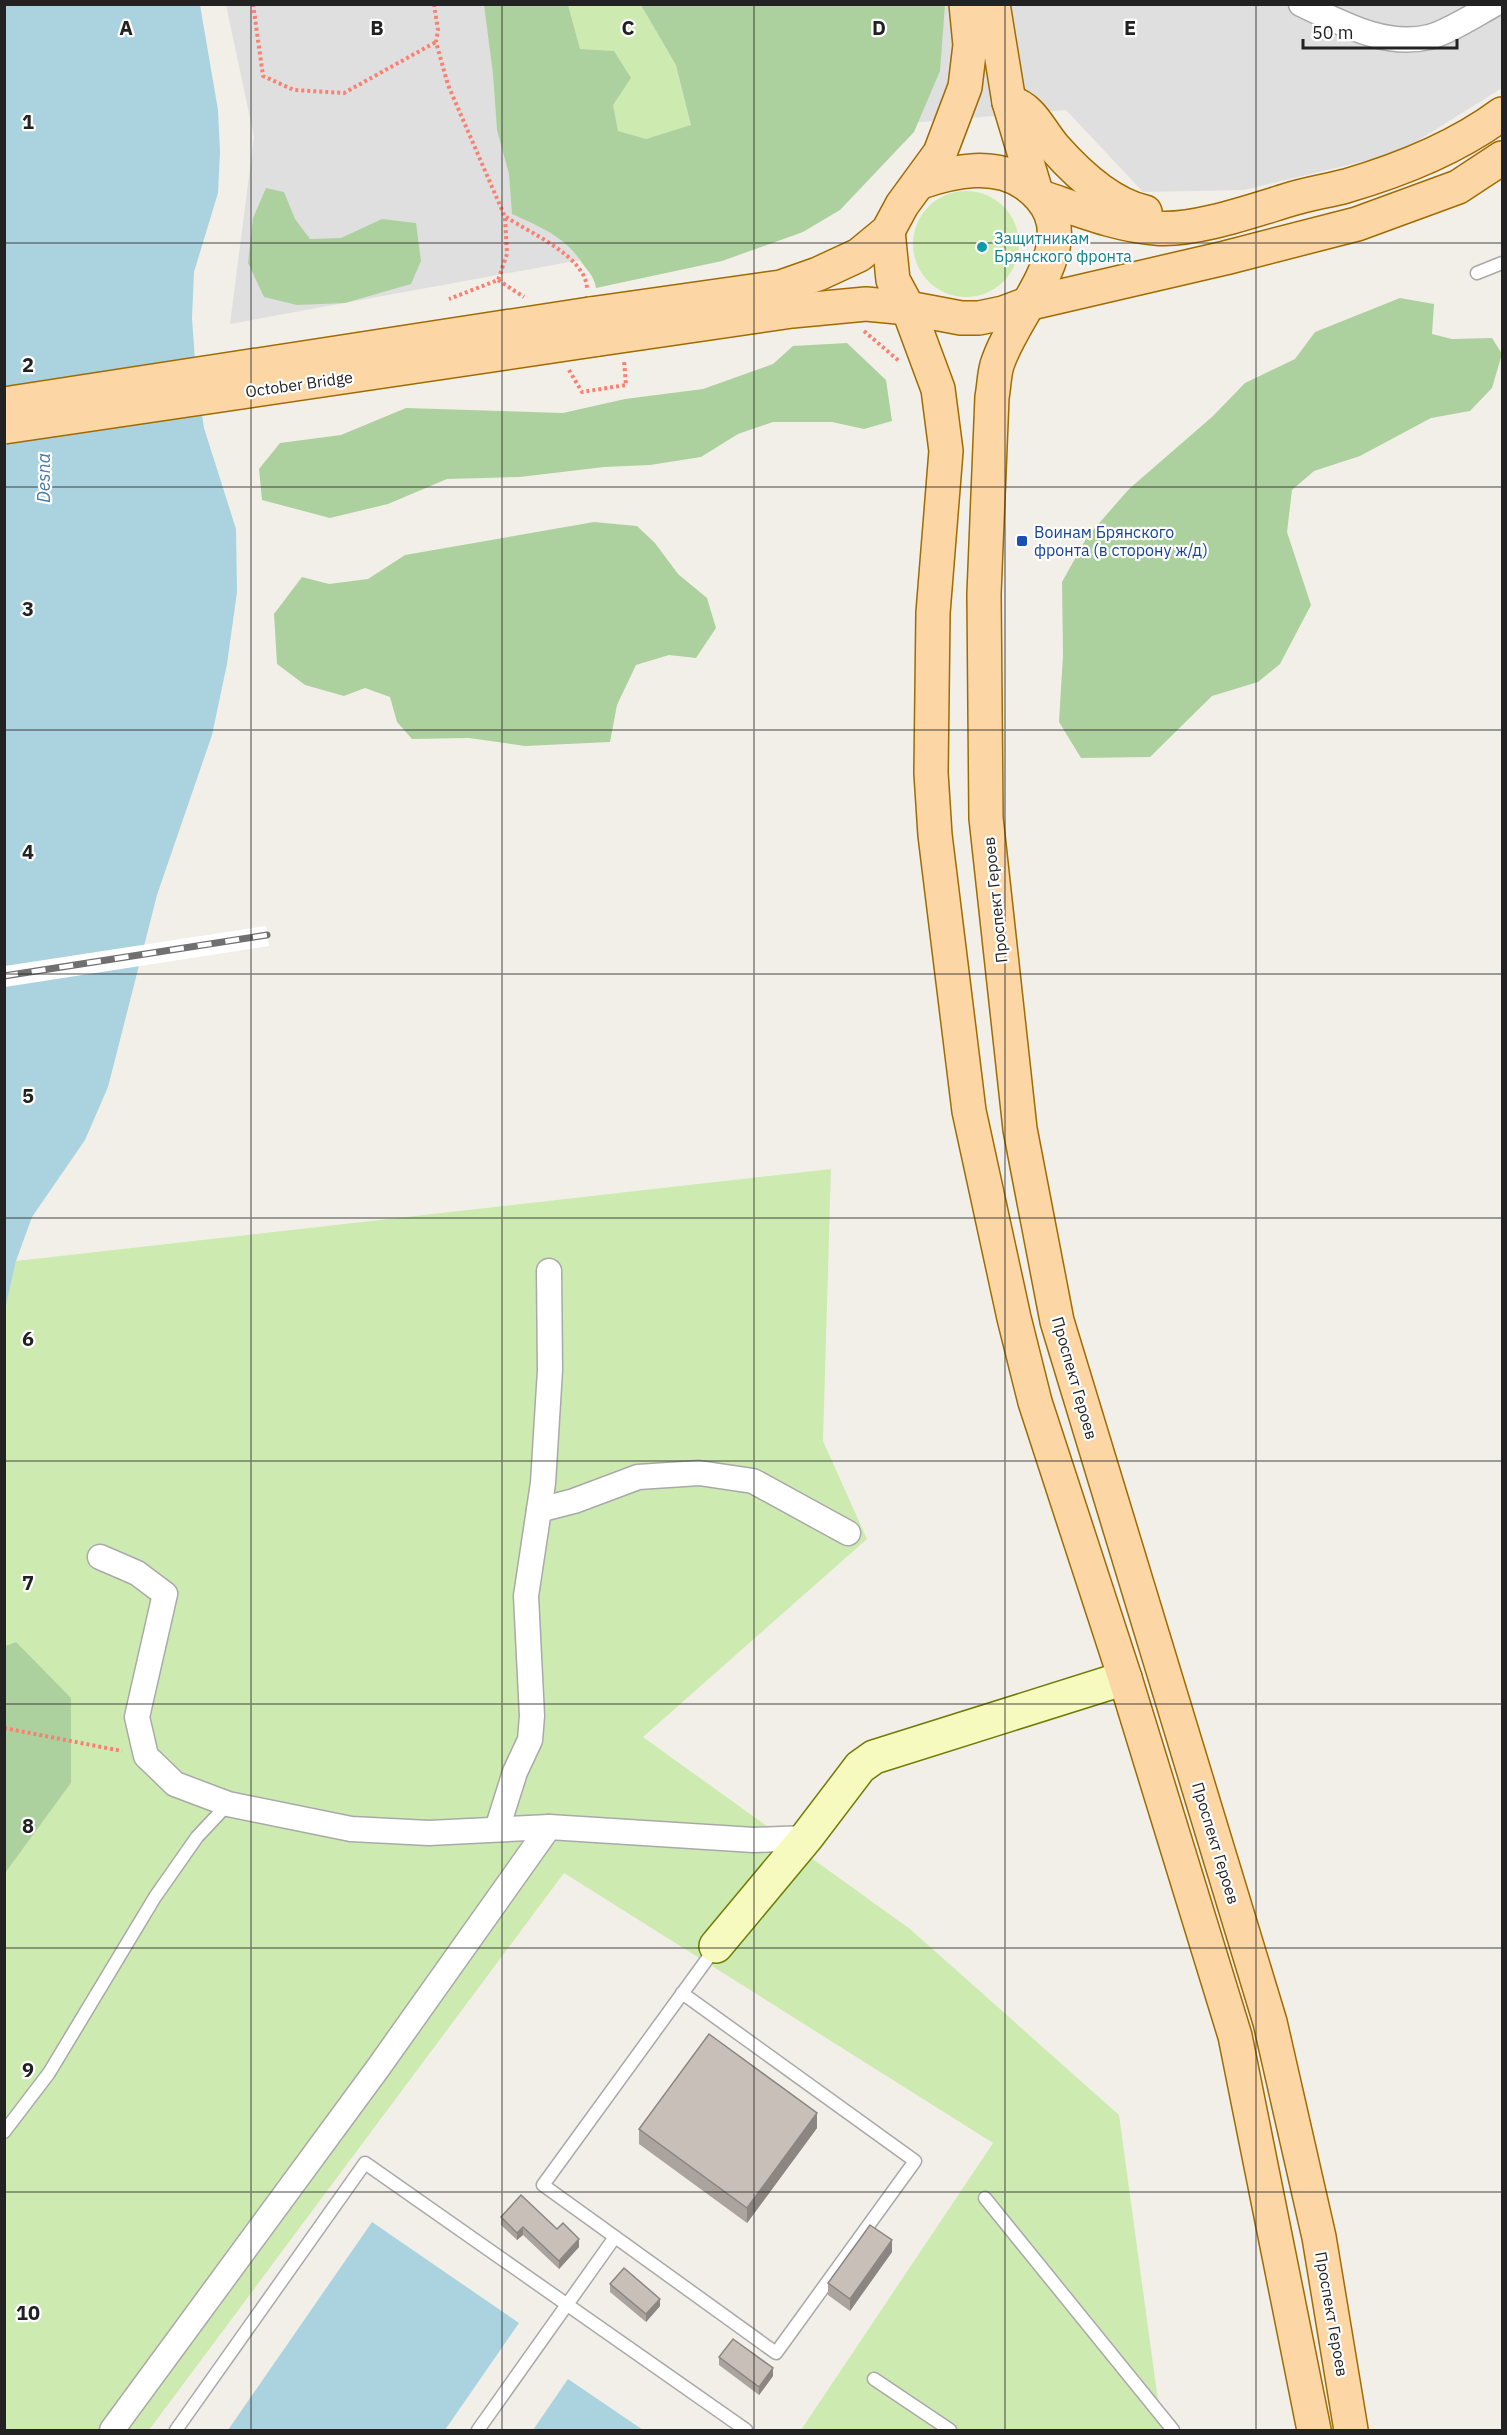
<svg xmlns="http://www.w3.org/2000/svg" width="1507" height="2435" font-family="'IBM Plex Sans',sans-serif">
<rect width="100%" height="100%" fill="#f2efe9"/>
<path fill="#e0dfdf" d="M226 5H1502V88L1398 153 1244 190 1143 192 1066 110 898 124 761 227 230 324 254 137Z"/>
<g fill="#cdebb0">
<path d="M568 5H641L676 65 691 125 646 139 618 131 613 105 614 51 580 49Z"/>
<circle cx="966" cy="244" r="53"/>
<path d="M831 1169 823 1441 867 1539 643 1737 910 1929 1119 2115 1162 2430H801L993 2143 564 1873 149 2430H5L4 1873 71 1783 16 1642 5 1646 4 1309 16 1261Z"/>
</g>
<g fill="#add19e">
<path d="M484 5H568L580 49 614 51 631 78 613 105 618 131 646 139 691 125 676 65 641 5H945L940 71 914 132 840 210 803 232 722 261 596 288C594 275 587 271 580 260 564 236 538 226 512 214L509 174 497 130 493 74Z"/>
<path d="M266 188 284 192 295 219 310 239 341 238 382 219 416 223 421 261 411 284 345 303 297 305 264 297 248 263 253 218Z"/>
<path d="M1400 298 1434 304 1432 334 1452 339 1492 338 1502 354 1492 388 1470 411 1431 418 1360 456 1314 471 1292 490 1287 532 1311 605 1280 664 1258 682 1212 696 1150 757 1081 758 1059 722 1063 655 1062 582 1087 537 1129 489 1213 416 1245 383 1295 359 1315 332Z"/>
<path d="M847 343 886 380 892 421 864 429 832 422H773L738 434 701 457 650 465 604 467 520 477 447 479 388 504 330 518 262 500 259 469 280 443 341 435 406 408 563 413 625 399 703 389 773 364 793 346Z"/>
<path d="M594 522 637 526 655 543 678 574 707 598 716 628 696 658 669 655 636 665 617 705 610 742 525 746 469 738 412 739 397 722 390 697 365 688 344 696 305 685 277 664 274 614 302 577 329 584 368 579 405 555Z"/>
<path d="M16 1642 71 1698V1783L5 1873V1646Z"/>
</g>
<g fill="#aad3df">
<path d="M5 5H200L218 110 220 152 218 193 194 272 192 318 196 375 204 428 236 529 237 592 227 664 212 735 157 895 108 1087 85 1140 32 1217 16 1261 5 1309Z"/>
<path d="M372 2222 519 2323 445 2430H228Z"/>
<path d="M568 2379 643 2430H533Z"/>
</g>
<path fill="#fff" d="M266 926 269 946 5 987V966Z"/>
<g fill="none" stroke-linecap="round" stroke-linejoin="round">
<defs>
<g id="lane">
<path d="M1477 273 1502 263"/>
<path d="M682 1993 915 2161 776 2353 543 2185 716 1947"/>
<path d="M4 2132 49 2073 155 1897 197 1837 228 1804"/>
<path d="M985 2198 1173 2430"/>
<path d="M874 2379 950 2430"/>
<path d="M176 2430 365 2163 746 2430"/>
<path d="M478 2430 615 2237"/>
</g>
<g id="street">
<path d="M1301 4C1340 22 1384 48 1429 37 1445 34 1478 13 1495 4"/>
<path d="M539 1510 574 1501 638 1477 699 1473 753 1481 848 1533"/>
<path d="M100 1557 137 1573 165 1594 137 1717 146 1756 175 1784 228 1804 351 1829 429 1833 549 1827 754 1840 806 1838"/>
<path d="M497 1829 515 1772 530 1740 532 1716 526 1596 543 1483 550 1370 549 1271"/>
<path d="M112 2430 378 2068 549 1827"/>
</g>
<path id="secondary" d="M716 1946 806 1838 860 1767 874 1757 1125 1678"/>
<g id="primary">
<path d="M993 4 1009 102 1036 192"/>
<path d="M1009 102C1032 108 1040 131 1054 147 1077 173 1110 204 1145 212"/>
<path d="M921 182C954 171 995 162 1026 184 1097 236 1015 307 997 365 994 375 994 387 992 397L984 594 986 818 1020 1129 1057 1321 1270 2022 1319 2237 1351 2430"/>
<path d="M1041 197C1077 209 1116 225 1155 228 1192 232 1252 211 1288 200 1307 194 1327 191 1346 186 1401 170 1456 148 1502 114"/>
<path d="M888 231 893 280 908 308 938 389 946 451 933 613 931 773 935 835 969 1111 1014 1318 1035 1402 1125 1678 1235 2036 1314 2430"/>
<path d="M590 314 781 287 818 274 859 255 888 231 902 205 940 153 965 87 970 45 966 4"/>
<path d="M593 340 792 311 866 304 908 308 961 318H979L1003 313 1027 304 1225 258 1357 224 1458 187 1502 158"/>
</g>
</defs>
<use href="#lane" stroke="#a9a9a9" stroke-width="15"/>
<use href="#street" stroke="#a9a9a9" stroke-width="27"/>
<use href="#secondary" stroke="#707d05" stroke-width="36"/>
<use href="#primary" stroke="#a06b00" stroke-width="36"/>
<g stroke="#fa8072" stroke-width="4" stroke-dasharray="3 3" stroke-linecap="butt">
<path d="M253 4 263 76 294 90 344 93 436 42"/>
<path d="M434 4 438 30 436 42 448 85 505 217 507 254 498 280 449 299"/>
<path d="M506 217C530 233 585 256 587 288"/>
<path d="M498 280 524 297"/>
<path d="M864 331 899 361"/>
<path d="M569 370 582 392 626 385 624 361"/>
<path d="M4 1728 122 1751"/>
</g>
<use href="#lane" stroke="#fff" stroke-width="12"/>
<use href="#street" stroke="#fff" stroke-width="24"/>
<use href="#secondary" stroke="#f7fabf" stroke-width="33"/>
<use href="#primary" stroke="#fcd6a4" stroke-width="33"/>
<defs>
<path id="rail" d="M4 976 267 935"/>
</defs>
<use href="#rail" stroke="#707070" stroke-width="7"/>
<use href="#rail" stroke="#fff" stroke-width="4.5" stroke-dasharray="14" stroke-linecap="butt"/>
<defs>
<g id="primary-bridge">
<path d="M4 404 590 314"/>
<path d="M4 427 593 340"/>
</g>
</defs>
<use href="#primary-bridge" stroke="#a06b00" stroke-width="36" stroke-linecap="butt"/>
<use href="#primary-bridge" stroke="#fcd6a4" stroke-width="33"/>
</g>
<g fill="#aba49e">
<path d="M817 2128 747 2223 639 2144V2129Z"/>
<path d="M501 2217 557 2229 579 2247 559 2269 523 2235 517 2240 501 2225Z"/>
<path d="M892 2252 850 2311 828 2295V2283Z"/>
<path d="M610 2284 660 2306 646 2322 610 2292Z"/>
<path d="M719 2357 773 2376 759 2395 719 2365Z"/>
</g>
<g fill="#8b8681">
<path d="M817 2113V2128L747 2223V2208Z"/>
<path d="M523 2227V2235L517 2240V2233Z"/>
<path d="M579 2239V2247L559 2269V2261Z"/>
<path d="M892 2240V2252L850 2311V2299Z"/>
<path d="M660 2299V2306L646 2322V2314Z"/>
<path d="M773 2368V2376L759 2395V2387Z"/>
</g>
<g fill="#c7bfb8" stroke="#8b8681" stroke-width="1.5">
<path d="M709 2034 817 2113 747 2208 639 2129Z"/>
<path d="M521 2195 557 2229 563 2223 579 2239 559 2261 523 2227 517 2233 501 2217Z"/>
<path d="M870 2225 892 2240 850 2299 828 2283Z"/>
<path d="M624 2268 660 2299 646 2314 610 2284Z"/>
<path d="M733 2339 773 2368 759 2387 719 2357Z"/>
</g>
<path fill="none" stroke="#222" stroke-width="1.5" stroke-opacity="0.55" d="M251 4V2430M502 4V2430M754 4V2430M1005 4V2430M1256 4V2430M4 243H1502M4 487H1502M4 730H1502M4 974H1502M4 1218H1502M4 1461H1502M4 1704H1502M4 1948H1502M4 2192H1502"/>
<circle fill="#0f9aa8" stroke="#fff" stroke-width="2" cx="982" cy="247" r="6"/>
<rect fill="#1a4fb4" stroke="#fff" stroke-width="2" x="1016" y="535" width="12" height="12" rx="3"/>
<g text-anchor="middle" stroke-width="4.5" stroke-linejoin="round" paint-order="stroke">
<g font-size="16" fill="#0d838f" stroke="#fff" text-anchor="start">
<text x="994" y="244">Защитникам<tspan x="994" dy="18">Брянского фронта</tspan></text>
</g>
<g font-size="16" fill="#222" stroke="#fff">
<text transform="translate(299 384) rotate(-8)" y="6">October Bridge</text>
<text transform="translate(995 900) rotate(-96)" y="6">Проспект Героев</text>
<text transform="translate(1075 1378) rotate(74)" y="6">Проспект Героев</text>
<text transform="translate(1216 1843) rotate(73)" y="6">Проспект Героев</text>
<text transform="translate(1332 2314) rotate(80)" y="6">Проспект Героев</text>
</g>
<g font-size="16" fill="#164399" stroke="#fff" text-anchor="start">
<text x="1034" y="538">Воинам Брянского<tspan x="1034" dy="18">фронта (в сторону ж/д)</tspan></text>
</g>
<g font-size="18" font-style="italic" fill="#4a7aab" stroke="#fff">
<text transform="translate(44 478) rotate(-90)" y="6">Desna</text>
</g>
</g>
<g font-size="20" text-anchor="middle" font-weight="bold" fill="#222" stroke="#fff" stroke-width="4.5" stroke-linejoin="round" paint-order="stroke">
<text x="126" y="35">A</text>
<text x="377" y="35">B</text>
<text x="628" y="35">C</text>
<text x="879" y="35">D</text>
<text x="1130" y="35">E</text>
<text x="28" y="129">1</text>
<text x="28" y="372">2</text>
<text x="28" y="616">3</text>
<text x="28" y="859">4</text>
<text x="28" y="1103">5</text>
<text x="28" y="1346">6</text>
<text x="28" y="1590">7</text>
<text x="28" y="1833">8</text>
<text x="28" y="2077">9</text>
<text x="28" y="2320">10</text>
</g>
<rect width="1507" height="2435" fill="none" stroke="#222222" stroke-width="12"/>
<path d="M1303 39v9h154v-9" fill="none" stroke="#222222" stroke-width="3"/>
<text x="1312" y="39" font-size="18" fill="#222222" stroke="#ffffff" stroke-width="4.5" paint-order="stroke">50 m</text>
</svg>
